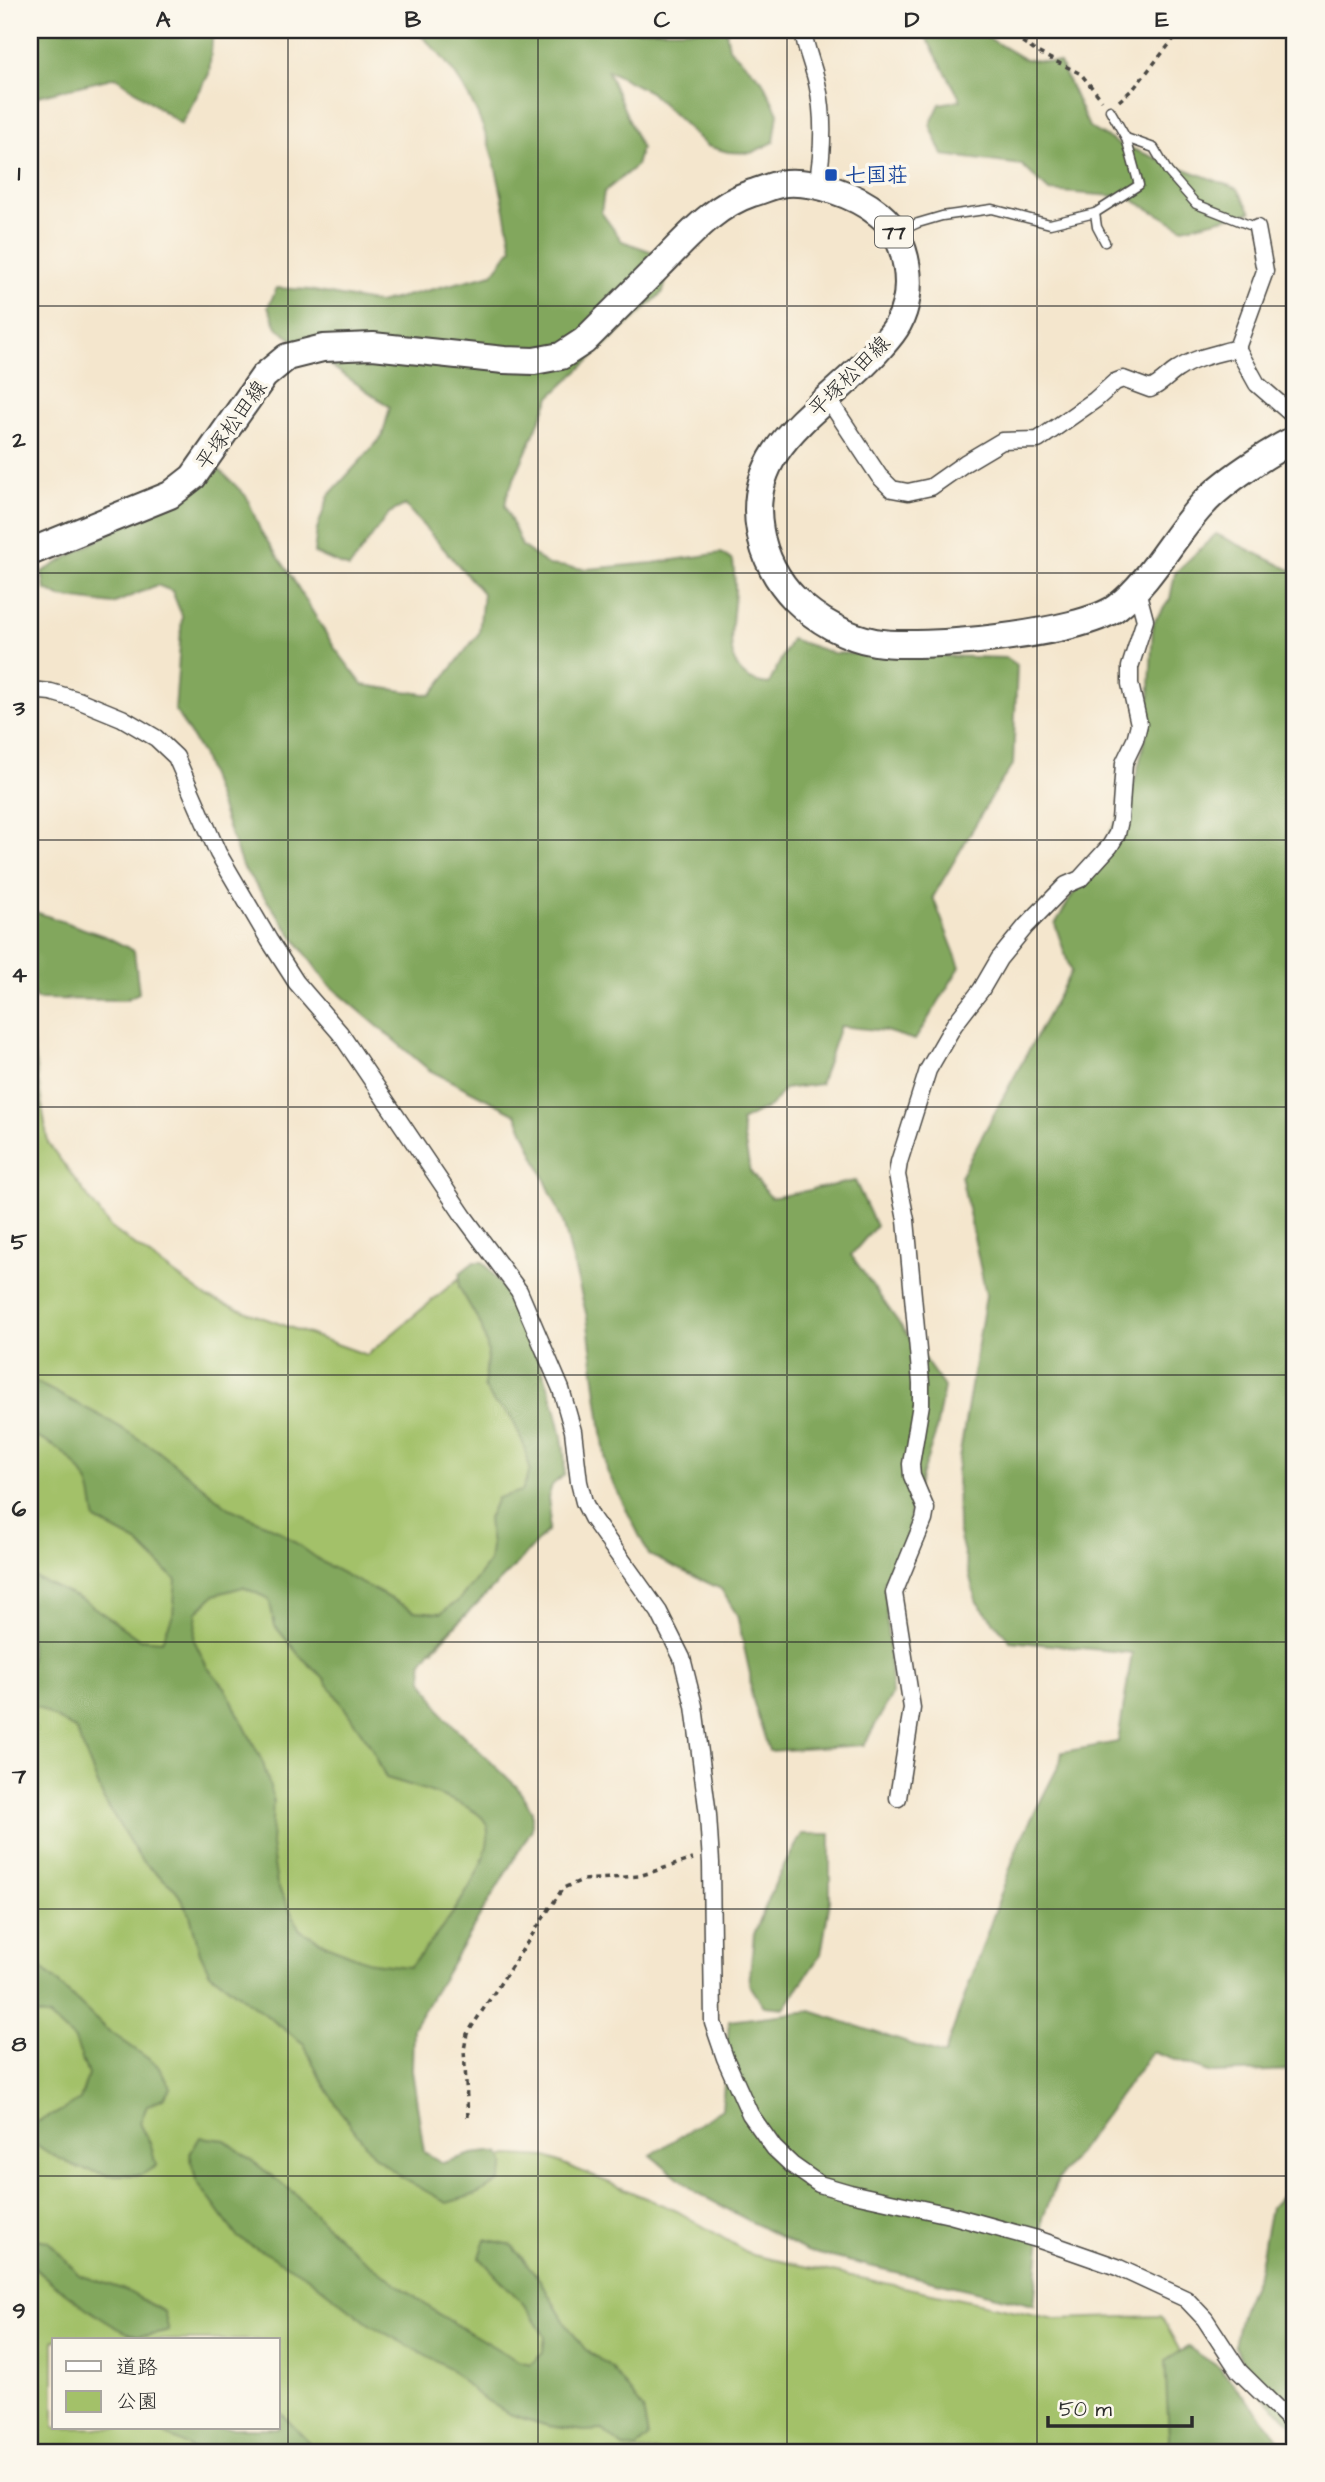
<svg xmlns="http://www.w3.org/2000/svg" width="1325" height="2482" font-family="'Architects Daughter','Klee One',sans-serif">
<rect width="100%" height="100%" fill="#fbf7ec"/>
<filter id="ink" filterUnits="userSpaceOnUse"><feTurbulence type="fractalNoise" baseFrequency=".0143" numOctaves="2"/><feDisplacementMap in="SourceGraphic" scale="14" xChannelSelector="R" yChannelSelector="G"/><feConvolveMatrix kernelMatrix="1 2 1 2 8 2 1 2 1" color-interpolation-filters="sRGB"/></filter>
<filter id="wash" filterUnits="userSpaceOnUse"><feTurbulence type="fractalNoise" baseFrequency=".00686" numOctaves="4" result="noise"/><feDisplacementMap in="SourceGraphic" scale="28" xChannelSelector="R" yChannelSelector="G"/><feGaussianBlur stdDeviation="1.57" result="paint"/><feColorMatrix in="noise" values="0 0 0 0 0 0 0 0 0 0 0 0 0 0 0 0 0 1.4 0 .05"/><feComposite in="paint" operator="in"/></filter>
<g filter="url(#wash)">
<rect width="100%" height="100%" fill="#f4e6cd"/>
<path fill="#a3c169" stroke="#67764a" stroke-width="2" fill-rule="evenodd" d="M30 1029 48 1143 111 1228 208 1298 367 1355 470 1269 554 1469 508 1569 433 1650 400 1652 513 1830 400 2039 418 2158 446 2171 509 2155 547 2157 677 2211 752 2255 1055 2319 1161 2316 1195 2379 1271 2452H30ZM54 2340H278V2428H54Z"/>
<g fill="#82a75d" stroke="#566944" stroke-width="2" fill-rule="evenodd">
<path d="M30 30H213L209 74 181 124 116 77 30 98Z"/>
<path d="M415 30H726L729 48 762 80 778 113 774 142 751 153 728 152 707 146 650 92 607 70 641 148 636 166 604 192 601 212 622 241 672 259 663 292 550 397 507 495 505 506 522 546 548 565 587 569 653 563 721 553 733 561C734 570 735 580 735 589 734 626 716 679 769 684L791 639 833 653 1007 658 1017 665 1013 765 998 786 933 897 960 967 915 1040 885 1031 840 1026 820 1084 784 1089 771 1106 741 1121 750 1171 771 1198 855 1181 876 1226 851 1255 944 1387 935 1435 912 1504 906 1542 884 1582 892 1695 864 1745 769 1751 751 1694 750 1674 737 1615 721 1589 649 1555 607 1471 587 1317 562 1218 516 1114 429 1070 327 983 242 866 202 754 175 710 182 616 172 591 157 585 113 604 60 597 45 589 42 572 220 470 247 497 261 532 288 571 334 647 363 685 431 695 479 633 483 593 405 505 389 513 349 568 314 553 317 529 329 495 382 437 390 407 278 329 268 307 277 288 309 290 378 303 492 274 512 248C496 161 485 91 415 30Z"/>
<path d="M922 30H975L1024 59 1060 63 1089 127 1119 144 1238 189 1251 212 1183 228 1127 197 1049 191 1022 165 943 155 930 125 940 104 961 100Z"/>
<path d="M1216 534 1293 571 1295 577V2070L1212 2073 1152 2052 1058 2179 1043 2218 1034 2305 806 2251 697 2193 651 2155 722 2109 729 2021 811 2011 944 2055 1019 1843 1060 1763 1062 1752 1118 1742 1132 1653 1010 1641 976 1601 958 1529 957 1471 986 1295 961 1175 1071 972 1055 924 1130 799 1148 729 1153 623 1170 599 1175 573Z"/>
<path d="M30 910 107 937 134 951 139 993 125 1000 36 999 30 986Z"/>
<path d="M474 1262H483C519 1301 571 1421 564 1475L552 1485 548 1498 550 1513 548 1530 513 1568 434 1646 422 1662 423 1680 445 1718 517 1787 532 1811V1829L413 2028 412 2070 424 2152 443 2163 472 2154 489 2152 500 2154 505 2164 499 2182 474 2195 447 2203 403 2178 374 2156 341 2112 319 2076 304 2044 209 1972 200 1953 190 1915 176 1890 141 1860 104 1800 76 1730 30 1703V1575L85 1601 139 1639 162 1641 173 1615 176 1580 137 1542 96 1520C93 1509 93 1496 89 1486 80 1463 53 1441 30 1436V1379L105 1418 157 1450 229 1508 278 1530 325 1564 414 1611 441 1613 458 1601 474 1582 489 1562 491 1546 488 1519 497 1498 522 1491 530 1469 523 1443 511 1416 494 1403 484 1387 488 1351 481 1325 459 1287 460 1273ZM243 1587 269 1599 275 1626 299 1655 323 1677 370 1745 386 1778C407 1784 472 1803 484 1820 506 1852 432 1944 409 1967L372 1963 331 1947 300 1930 277 1884 271 1845 273 1797 263 1763 225 1687 207 1667 194 1640 197 1612 214 1595Z"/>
<path d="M802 1834H830V1901L821 1954 784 2008 764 2006 749 1984 754 1934 777 1879Z"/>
<path d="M30 1953 41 1967 105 2028 157 2065 171 2087 163 2098 147 2106 140 2123 151 2145 156 2166 141 2175H108L79 2168 52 2155 31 2141 36 2122 55 2114 80 2100 88 2075 75 2040 50 2017 30 2013Z"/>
<path d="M200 2137 225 2140 294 2193 333 2232 363 2259 437 2313 518 2361 531 2364 543 2353 545 2336 528 2309 479 2257 485 2239 512 2245 540 2280 566 2324 585 2349 613 2369 643 2409 648 2437 637 2449 623 2447 603 2430 584 2431 548 2426 509 2414 478 2395 451 2370 369 2324 305 2275 237 2237 196 2180 190 2154Z"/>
<path d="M1295 2181V2427L1263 2397 1234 2345 1242 2310 1259 2270 1271 2207Z"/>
<path d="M30 2238 48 2241 79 2275 125 2290 164 2312 169 2331C156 2335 145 2337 132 2334 112 2330 45 2279 30 2263Z"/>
<path d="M1188 2347 1220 2368 1269 2426 1288 2452H1164L1169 2438 1165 2361Z"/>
<path d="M278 2410 318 2452H196L182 2442 151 2428H278Z"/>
</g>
</g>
<g filter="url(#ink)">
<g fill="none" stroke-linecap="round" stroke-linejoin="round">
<defs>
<g id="service">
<path d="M1126 138 1154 148 1168 172 1196 204 1257 228"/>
<path d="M898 232 918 223 942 216 992 209 1050 224 1095 213"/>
<path d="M1105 242 1097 227 1095 213 1139 185 1126 138 1110 110"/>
</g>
<g id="minor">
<path d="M803 30C805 48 813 65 817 83 825 117 823 152 817 186"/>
<path d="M1237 348 1257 384 1295 417"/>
<path d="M828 399 879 476 892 489 908 492 931 487 965 463 1002 441 1038 440 1095 400 1115 382 1123 379 1150 389C1162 384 1168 375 1178 369 1196 357 1217 354 1237 348L1265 271 1257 228"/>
<path d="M30 690 51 692 78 700 122 718 156 738 176 757 218 853 269 940 296 982 340 1033 465 1218 519 1291 561 1389 573 1431 579 1482 584 1502 592 1518 659 1612 682 1658 694 1706 708 1815 711 1863 713 2023 725 2058 750 2114 774 2148 792 2165 819 2184 850 2193 950 2215 1037 2239 1117 2267 1186 2299 1205 2319 1239 2371 1295 2426"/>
<path d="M898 1798 912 1708 894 1593 924 1520 926 1509 912 1476 911 1464 921 1404V1383L906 1220 897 1175 899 1162 928 1070 954 1025 981 990 999 959 1026 926 1066 885 1080 879 1110 846 1117 834 1120 820 1124 763 1135 740 1139 724 1130 684V667L1145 620 1137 590"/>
</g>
<path id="primary" d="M30 552 170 495 193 477 264 376 287 357 323 348 373 346 504 360 534 361 561 356 584 341C609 316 634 291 659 266 687 238 713 206 752 193 763 190 775 184 786 183 815 181 856 195 879 214 909 238 916 291 898 324 893 334 884 343 876 352 827 408 744 444 760 531 764 556 777 581 795 599 816 620 846 637 875 642 920 650 1082 634 1117 607 1153 579 1172 537 1203 504 1224 481 1268 453 1295 439"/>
</defs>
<use href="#service" stroke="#494743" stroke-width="11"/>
<use href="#minor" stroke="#494743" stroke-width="19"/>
<use href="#primary" stroke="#494743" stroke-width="30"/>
<g stroke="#494743" stroke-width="3.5" stroke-dasharray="5 5" stroke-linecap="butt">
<path d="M1006 30 1035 51 1081 74 1102 100"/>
<path d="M1119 101 1134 88 1181 30"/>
<path d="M468 2117 464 2050 467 2034 563 1888 583 1880 639 1876 693 1859"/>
</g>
<use href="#service" stroke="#fff" stroke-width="8"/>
<use href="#minor" stroke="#fff" stroke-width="16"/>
<use href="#primary" stroke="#fff" stroke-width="26"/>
</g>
</g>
<path fill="none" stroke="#2b2b2b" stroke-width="2" stroke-opacity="0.55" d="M288 30V2452M538 30V2452M787 30V2452M1037 30V2452M30 306H1295M30 573H1295M30 840H1295M30 1107H1295M30 1375H1295M30 1642H1295M30 1909H1295M30 2176H1295"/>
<rect fill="#1a4fb4" stroke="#fbf7ec" stroke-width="2.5" x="824" y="168" width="14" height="14" rx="3.5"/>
<g text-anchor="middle" stroke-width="7" stroke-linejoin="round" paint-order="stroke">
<rect fill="#fbf7ec" stroke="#696865" stroke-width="2" x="875" y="216.5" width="38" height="31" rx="5"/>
<g font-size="19" font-weight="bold" fill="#2b2b2b">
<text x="894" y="239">77</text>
</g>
<g font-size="21" font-weight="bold" fill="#164399" stroke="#fbf7ec" text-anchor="start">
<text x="845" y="182">七国荘</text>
</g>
<g font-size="21" fill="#2b2b2b" stroke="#fbf7ec">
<text transform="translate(849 376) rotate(-45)" y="7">平塚松田線</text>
<text transform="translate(231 425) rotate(-54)" y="7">平塚松田線</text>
</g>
</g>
<rect width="1325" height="2482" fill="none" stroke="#fbf7ec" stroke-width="77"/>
<rect x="52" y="2338" width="228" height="91" fill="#fbf7ec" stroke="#a8a59f" stroke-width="2"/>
<rect x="66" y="2361" width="35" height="10" fill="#ffffff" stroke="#a8a59f" stroke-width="2"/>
<text x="116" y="2374" font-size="21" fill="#2b2b2b">道路</text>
<rect x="66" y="2391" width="35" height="21" fill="#a3c169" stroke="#a8a59f" stroke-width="2"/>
<text x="116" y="2408" font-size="21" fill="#2b2b2b">公園</text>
<path d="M1048 2416v10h144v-10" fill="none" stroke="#2b2b2b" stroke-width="3.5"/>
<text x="1059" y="2416" font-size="21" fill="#2b2b2b" stroke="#fbf7ec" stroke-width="5" paint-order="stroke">50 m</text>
<rect x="38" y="38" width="1248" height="2406" fill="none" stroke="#2b2b2b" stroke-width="2.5"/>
<g font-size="23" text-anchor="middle" font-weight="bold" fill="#2b2b2b">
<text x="163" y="27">A</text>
<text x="413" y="27">B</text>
<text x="662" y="27">C</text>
<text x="912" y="27">D</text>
<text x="1162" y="27">E</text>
<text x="19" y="180">1</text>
<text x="19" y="447">2</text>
<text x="19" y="715">3</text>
<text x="19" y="982">4</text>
<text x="19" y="1249">5</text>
<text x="19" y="1516">6</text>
<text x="19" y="1783">7</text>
<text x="19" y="2051">8</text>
<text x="19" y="2318">9</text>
</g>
</svg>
